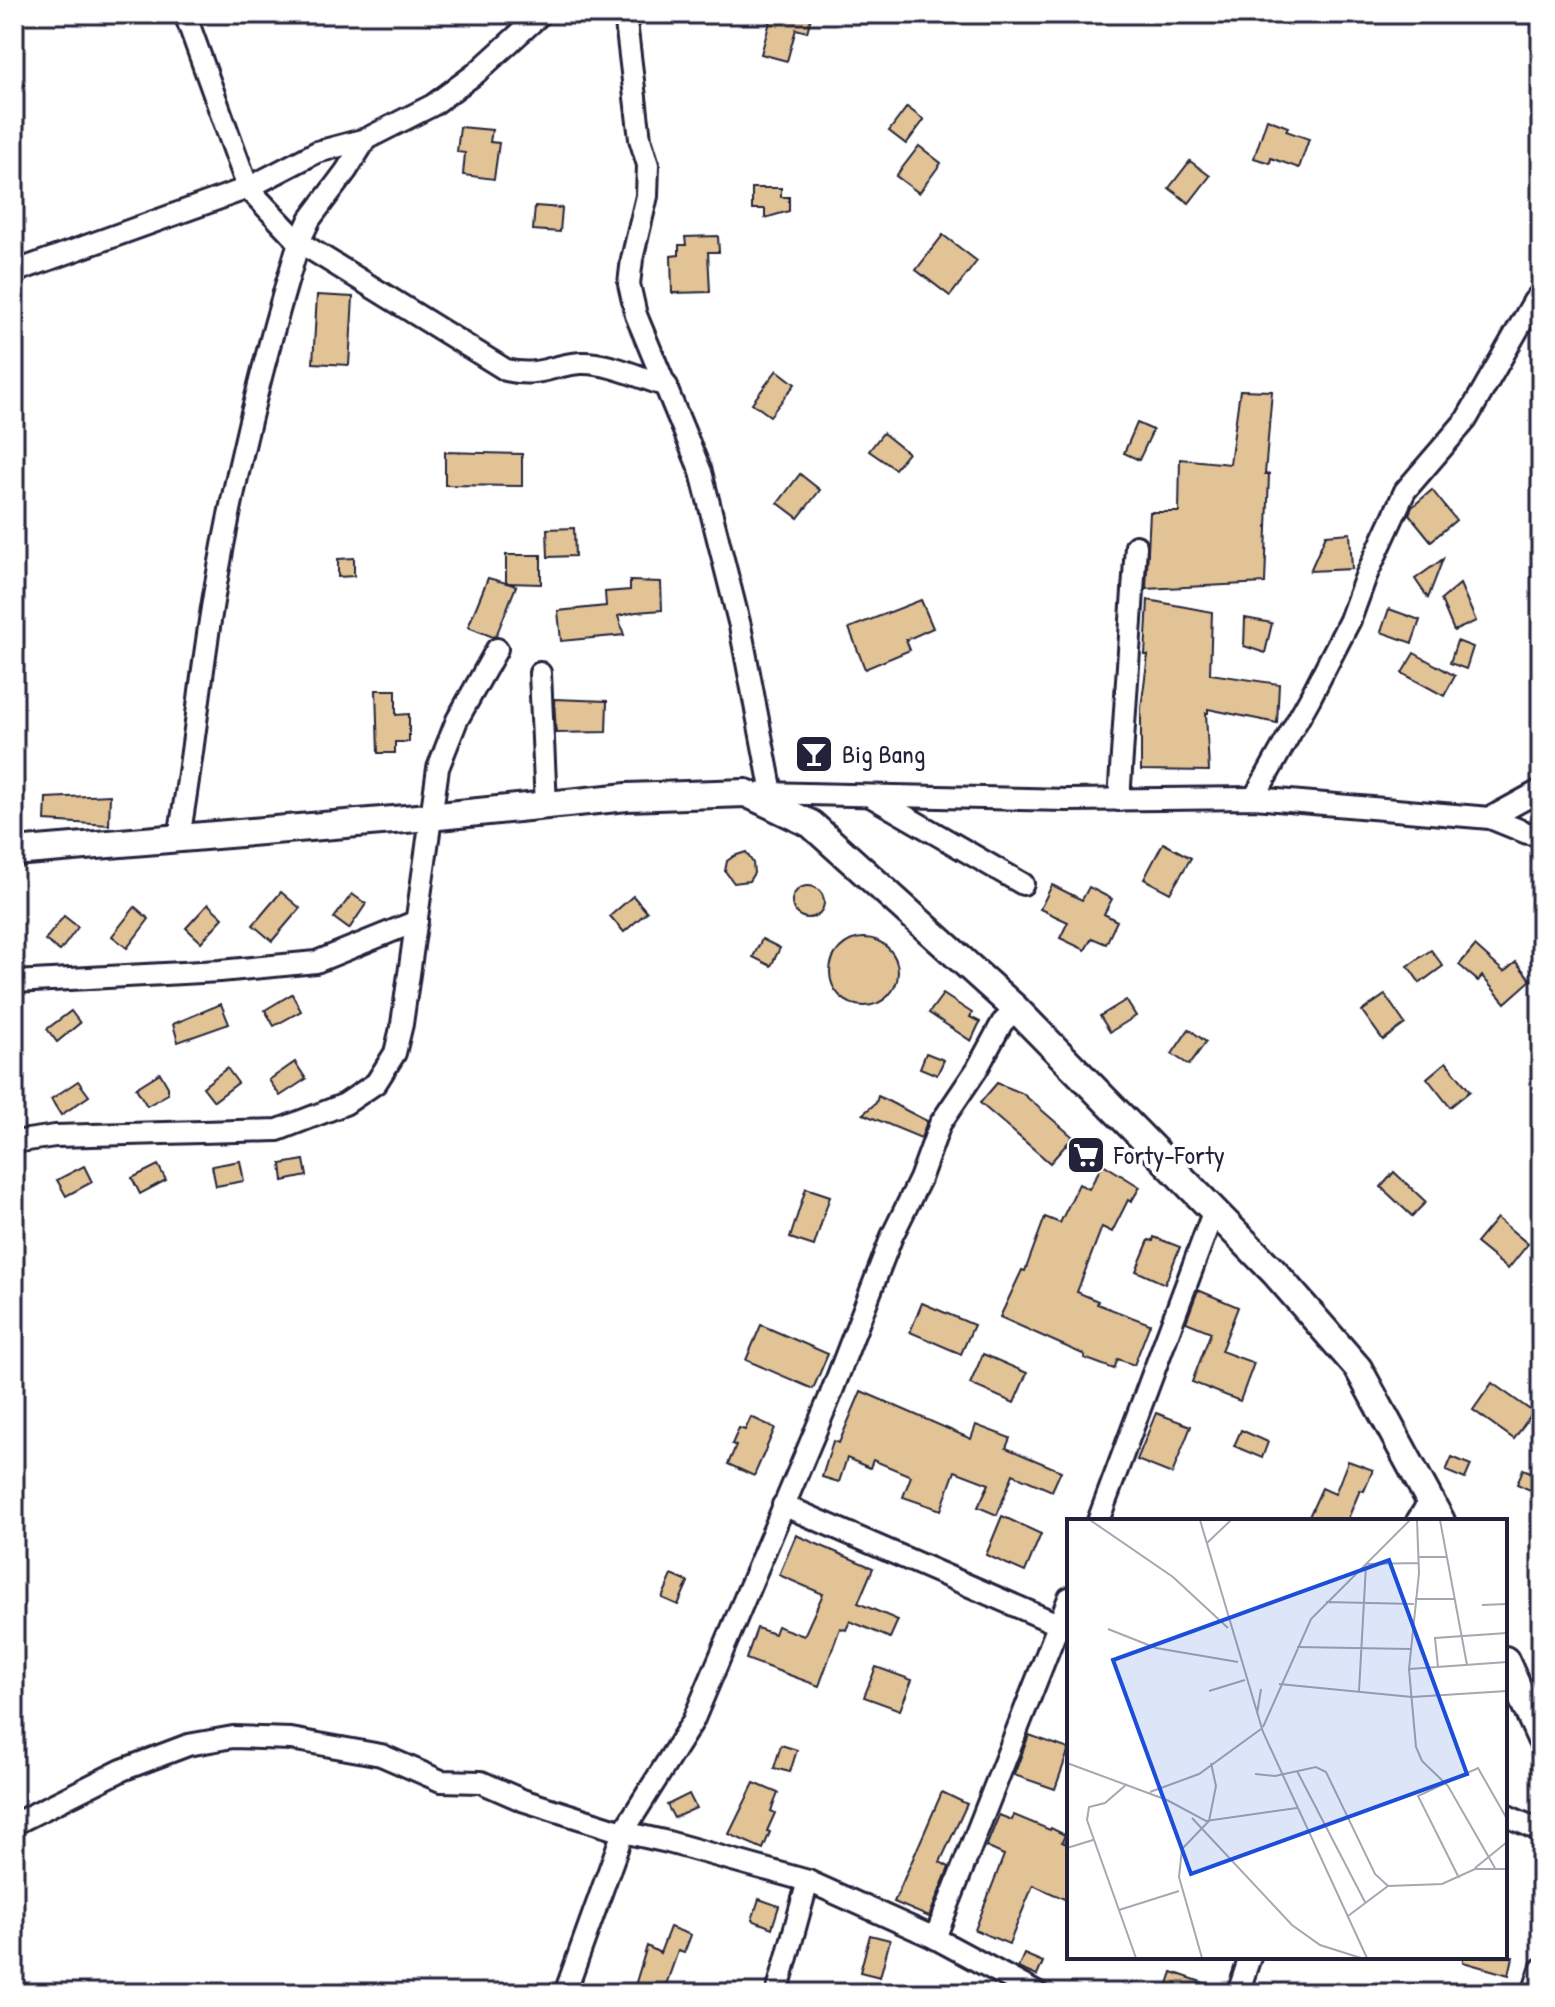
<svg xmlns="http://www.w3.org/2000/svg" width="1555" height="2007" font-family="'Patrick Hand',sans-serif">
<rect width="100%" height="100%" fill="#fff"/>
<filter id="ink" filterUnits="userSpaceOnUse"><feTurbulence type="fractalNoise" baseFrequency=".0125" numOctaves="2"/><feDisplacementMap in="SourceGraphic" scale="16" xChannelSelector="R" yChannelSelector="G"/><feConvolveMatrix kernelMatrix="1 2 1 2 8 2 1 2 1" color-interpolation-filters="sRGB"/></filter>
<g filter="url(#ink)">
<g fill="#e2c395" stroke="#22223b" stroke-width="2">
<path d="M761 14H812L807 32 796 29 787 61 761 54 770 22 761 19Z"/>
<path d="M907 107 924 120 906 144 889 131Z"/>
<path d="M1267 119 1288 127 1286 131 1309 139 1299 168 1271 158 1270 163 1254 158Z"/>
<path d="M460 127 492 130 490 142 499 143 494 179 463 175 465 153 457 152Z"/>
<path d="M919 146 941 163 919 193 896 176Z"/>
<path d="M1190 161 1210 176 1189 203 1169 188Z"/>
<path d="M752 188H781V197H789V211L765 218V209H752Z"/>
<path d="M535 206 562 208 560 232 533 230Z"/>
<path d="M943 235 977 261 950 296 916 270Z"/>
<path d="M718 236 719 252H708L710 292 672 293 671 256 679 255V245H686L685 237Z"/>
<path d="M317 295 353 297 349 365 313 363Z"/>
<path d="M777 370 795 384 770 416 752 403Z"/>
<path d="M1240 390 1272 391 1265 474H1269L1265 583 1146 589 1150 512H1179L1180 459 1230 464Z"/>
<path d="M1137 423 1153 430 1139 460 1124 453Z"/>
<path d="M883 433 908 453 895 469 869 451Z"/>
<path d="M445 452 522 454V486L445 485Z"/>
<path d="M800 474 820 490 798 518 778 503Z"/>
<path d="M1432 490 1456 520 1431 541 1409 514 1412 507Z"/>
<path d="M574 528 575 556 548 557 547 529Z"/>
<path d="M1350 533 1352 569 1310 571 1326 535Z"/>
<path d="M506 555H541V584L507 583 516 586 496 636 493 637 468 627 488 578 506 583Z"/>
<path d="M354 558V576L338 577V559Z"/>
<path d="M1443 559 1428 598 1415 579Z"/>
<path d="M630 581 661 582 662 610 636 612 618 616 624 635 561 641 558 611 606 606 605 592 630 590Z"/>
<path d="M1460 584 1476 621 1454 631 1441 600Z"/>
<path d="M921 600 933 628 906 640 910 650 865 669 849 628Z"/>
<path d="M1148 600 1212 612 1210 674 1279 684 1277 723 1208 709V713H1206L1209 771 1141 770V708L1148 655H1145Z"/>
<path d="M1389 609 1420 620 1412 643 1381 632Z"/>
<path d="M1245 618 1272 623 1265 653 1244 646Z"/>
<path d="M1457 641 1473 647 1466 669 1450 663Z"/>
<path d="M1414 653 1455 676 1444 696 1402 673Z"/>
<path d="M376 690H396V715L409 714V742H395V753H378Z"/>
<path d="M554 699 607 701 606 732 556 733Z"/>
<path d="M110 795 109 825 45 821 46 798Z"/>
<path d="M1163 843 1191 858 1170 893 1144 879Z"/>
<path d="M746 852 753 863 754 873 749 881 734 883 725 871 727 861 734 856Z"/>
<path d="M1052 885 1082 900 1089 887 1112 899 1104 914 1117 921 1106 944 1092 938 1085 950 1060 938 1068 922 1040 909Z"/>
<circle cx="808" cy="902" r="16"/>
<path d="M281 892 300 908 272 941 253 925Z"/>
<path d="M352 894 366 904 349 929 334 918Z"/>
<path d="M633 896 647 912 624 932 610 916Z"/>
<path d="M208 904 223 918 201 942 186 928Z"/>
<path d="M135 907 149 919 127 948 112 936Z"/>
<path d="M64 916 78 927 60 951 45 940Z"/>
<circle cx="864" cy="972" r="34"/>
<path d="M762 939 780 948 771 966 753 957Z"/>
<path d="M1475 946 1504 972 1516 962 1531 980 1505 1003 1482 976 1478 981 1459 965Z"/>
<path d="M1431 950 1443 966 1420 983 1408 966Z"/>
<path d="M292 994 301 1011 274 1026 265 1010Z"/>
<path d="M943 994 972 1013 970 1017 980 1022 971 1041 929 1013Z"/>
<path d="M1385 995 1405 1024 1383 1040 1362 1011Z"/>
<path d="M1126 1000 1136 1016 1110 1032 1100 1016Z"/>
<path d="M221 1004 229 1024 178 1042 173 1024Z"/>
<path d="M71 1011 80 1023 57 1042 47 1029Z"/>
<path d="M1189 1029 1206 1042 1189 1065 1172 1054Z"/>
<path d="M926 1053 944 1060 937 1075 920 1068Z"/>
<path d="M295 1062 306 1079 280 1096 269 1080Z"/>
<path d="M1446 1062 1470 1091 1450 1107 1427 1078Z"/>
<path d="M227 1068 238 1083 214 1101 203 1087Z"/>
<path d="M160 1073 168 1087V1094L147 1106 136 1088Z"/>
<path d="M78 1081 89 1096 61 1115 51 1099Z"/>
<path d="M997 1083 1022 1093 1073 1137 1050 1163 980 1103Z"/>
<path d="M878 1096 927 1121 921 1138 863 1114 876 1103Z"/>
<path d="M304 1160 307 1176 283 1181 281 1164Z"/>
<path d="M240 1161 244 1181 216 1186 212 1166Z"/>
<path d="M1103 1164 1140 1187 1131 1202 1128 1200 1112 1232 1102 1227 1077 1292 1098 1301 1097 1304 1150 1324 1134 1365 1118 1359 1114 1369 1084 1358 1085 1355 1000 1317 1022 1270 1025 1271 1045 1217 1060 1223 1079 1184 1089 1189Z"/>
<path d="M158 1165 166 1180 140 1194 132 1178Z"/>
<path d="M84 1166 92 1182 66 1196 57 1180Z"/>
<path d="M1394 1172 1426 1202 1412 1216 1381 1187Z"/>
<path d="M806 1188 830 1196 814 1246 790 1238Z"/>
<path d="M1497 1218 1528 1244 1508 1269 1476 1243Z"/>
<path d="M1154 1237 1180 1247 1165 1284 1136 1271 1149 1240 1153 1241Z"/>
<path d="M1198 1290 1238 1307 1221 1351 1254 1363 1240 1401 1192 1382 1211 1332 1186 1322Z"/>
<path d="M922 1303 974 1325 961 1354 910 1332Z"/>
<path d="M761 1325 828 1354 813 1389 746 1360Z"/>
<path d="M983 1354 1027 1373 1014 1403 970 1384Z"/>
<path d="M1492 1383 1533 1412 1514 1439 1473 1410Z"/>
<path d="M861 1391 971 1439 976 1425 1010 1438 1006 1448 1061 1471 1052 1491 1013 1474 997 1515 978 1507 989 1484 955 1471 941 1510 903 1497 911 1476 873 1460 870 1468 847 1458 839 1482 822 1477 833 1441 839 1443Z"/>
<path d="M1156 1413 1191 1426 1172 1474 1137 1460Z"/>
<path d="M751 1417 775 1428 754 1476 728 1464 736 1446 732 1444 739 1428 745 1430Z"/>
<path d="M1241 1430 1268 1442 1262 1458 1234 1446Z"/>
<path d="M1452 1457 1471 1465 1465 1479 1446 1471Z"/>
<path d="M1348 1461 1373 1470 1364 1491 1360 1490 1347 1521H1307L1322 1488 1335 1494Z"/>
<path d="M1523 1469 1541 1476V1495L1517 1484Z"/>
<path d="M1002 1516 1041 1534 1025 1572 986 1555Z"/>
<path d="M796 1535 873 1568 858 1603 898 1620 890 1638 850 1621 846 1630 840 1628 819 1686 746 1659 757 1628 774 1634 777 1626 804 1636 823 1594 779 1575Z"/>
<path d="M672 1575 688 1582 678 1605 662 1598Z"/>
<path d="M876 1667 912 1680 900 1710 864 1697Z"/>
<path d="M1029 1735 1069 1749 1055 1789 1014 1775Z"/>
<path d="M781 1745 797 1750 790 1772 774 1768Z"/>
<path d="M754 1783 778 1793 771 1811 775 1813 767 1831 770 1832 763 1849 729 1834Z"/>
<path d="M942 1792 967 1804 940 1862 949 1867 929 1917 894 1902Z"/>
<path d="M689 1794 696 1808 674 1818 667 1805Z"/>
<path d="M999 1815 1012 1820 1014 1815 1050 1830 1051 1828 1065 1835 1062 1842 1069 1845V1901L1033 1885 1009 1944 975 1930 1004 1855 986 1847Z"/>
<path d="M759 1899 779 1906 772 1928 752 1920Z"/>
<path d="M670 1927 691 1935 684 1953 678 1951 663 1993H643L634 1989 647 1946 660 1953Z"/>
<path d="M870 1935 890 1940 880 1977 860 1972Z"/>
<path d="M1024 1954 1043 1962 1037 1976 1018 1968Z"/>
<path d="M1463 1957H1513L1509 1975 1463 1962Z"/>
<path d="M1172 1972 1225 1990V1993H1165Z"/>
</g>
<g fill="none" stroke-linecap="round" stroke-linejoin="round">
<defs>
<g id="minor">
<path d="M185 14 248 188 299 242 506 370C540 378 550 365 581 363 608 362 641 378 667 386"/>
<path d="M625 14 640 139 648 165 647 196 632 259 629 284 636 315 701 472 740 626 772 793"/>
<path d="M14 272 248 188 317 152 366 139"/>
<path d="M540 673 546 806"/>
<path d="M762 793 1067 800 1254 798 1490 818 1527 833 1541 835"/>
<path d="M872 797 1023 884"/>
<path d="M1254 798 1310 698 1350 620 1366 576 1405 491 1466 420 1534 301 1541 293"/>
<path d="M1119 800 1136 546"/>
<path d="M1490 818 1541 790"/>
<path d="M179 837C194 753 201 668 216 584 236 468 265 354 299 242L310 219 346 171 366 139 433 105 475 74 541 14"/>
<path d="M14 982 220 971 316 962 417 921"/>
<path d="M14 1142 55 1136 278 1130 345 1104 376 1083 395 1053 402 1024 438 768 457 720 497 649"/>
<path d="M783 1505 1069 1629"/>
<path d="M1098 1521 1214 1210"/>
<path d="M1417 1521 1431 1499"/>
<path d="M1505 1815 1541 1831"/>
<path d="M14 1824 122 1770 188 1745 233 1737 291 1739 381 1755 441 1781 481 1782 522 1800 623 1832 668 1842 808 1881 935 1938 1037 1993"/>
<path d="M935 1938 1069 1598"/>
<path d="M565 1993 623 1832 693 1721 829 1399 892 1236 920 1179 940 1124 977 1069 1002 1023 1016 1009"/>
<path d="M777 1993 808 1881"/>
<path d="M1238 1993 1250 1957"/>
<path d="M1533 1993 1541 1969"/>
</g>
<g id="tertiary">
<path d="M14 852 429 817 627 797 746 793 811 824 1016 1009 1275 1273 1358 1368 1441 1521"/>
<path d="M1505 1660 1541 1739"/>
</g>
</defs>
<use href="#minor" stroke="#22223b" stroke-width="26"/>
<use href="#tertiary" stroke="#22223b" stroke-width="32"/>
<use href="#minor" stroke="#fff" stroke-width="20"/>
<use href="#tertiary" stroke="#fff" stroke-width="26"/>
</g>
</g>
<defs>
<symbol id="bar-square" viewBox="-11 -11 22 22"><rect x="-9" y="-9" width="18" height="18" rx="4" fill="#22223b" stroke="#fff"/><path d="M-6-5H6L.8 .8V4.5H3.5V6h-7V4.5H-.8V.8Z" fill="#fff"/></symbol>
<symbol id="supermarket-square" viewBox="-11 -11 22 22"><rect x="-9" y="-9" width="18" height="18" rx="4" fill="#22223b" stroke="#fff"/><path d="M-6-5.5h2.5l.6 2H6L4.5 2H-2.5L-4.4-4H-6ZM-1.5 3.2a1.3 1.3 0 1 0 .1 0ZM3 3.2a1.3 1.3 0 1 0 .1 0Z" fill="#fff"/></symbol>
</defs>
<g fill-rule="evenodd">
<use href="#bar-square" x="792" y="732" width="44" height="44"/>
<use href="#supermarket-square" x="1064" y="1133" width="44" height="44"/>
</g>
<g text-anchor="middle" stroke-width="8" stroke-linejoin="round" paint-order="stroke">
<g font-size="26" fill="#22223b" stroke="#fff" text-anchor="start">
<text x="842" y="763">Big Bang</text>
<text x="1114" y="1164">Forty-Forty</text>
</g>
</g>
<g transform="translate(1067 1519)">
<rect width="440" height="440" fill="#fff"/>
<path fill="none" stroke="#a7a7b1" stroke-width="2" d="M23 1 106 58 161 109M133 1 196 213 300 439M350 1 352 54 342 150 349 228 355 242 381 267 428 349M373 1 400 146M140 24 164 1M351 38H379M299 45 351 44M348 80H388M259 83 347 85M415 86 440 85M41 110 89 129 171 143M230 128 344 130M371 148 368 119 440 114M342 150 440 143M212 165 345 178 440 172M142 172 178 161M292 172 299 46M190 195 194 170M196 208 244 100 343 1M0 244 100 281 139 302 230 289M230 252 298 383M188 255 208 257 249 248 259 253 308 355 321 367M60 265 38 284 22 288 20 301 69 439M83 273 132 255 194 210M125 299 225 406 253 426 294 439M0 329 26 321M408 349 440 323M392 359 351 277 411 249 440 300M52 391 112 372M281 397 321 367 375 365 408 350H440M135 439 112 358 115 330 142 302 149 267 144 244"/>
<path fill="#1d4ed8" fill-opacity="0.15" stroke="#1d4ed8" stroke-width="4" d="M322 41 400 255 124 355 46 141Z"/>
<rect width="440" height="440" fill="none" stroke="#22223b" stroke-width="4"/>
</g>
<rect width="1555" height="2007" fill="none" stroke="#fff" stroke-width="48"/>
<rect x="24" y="24" width="1507" height="1959" fill="none" stroke="#22223b" stroke-width="3" filter="url(#ink)"/>
</svg>
